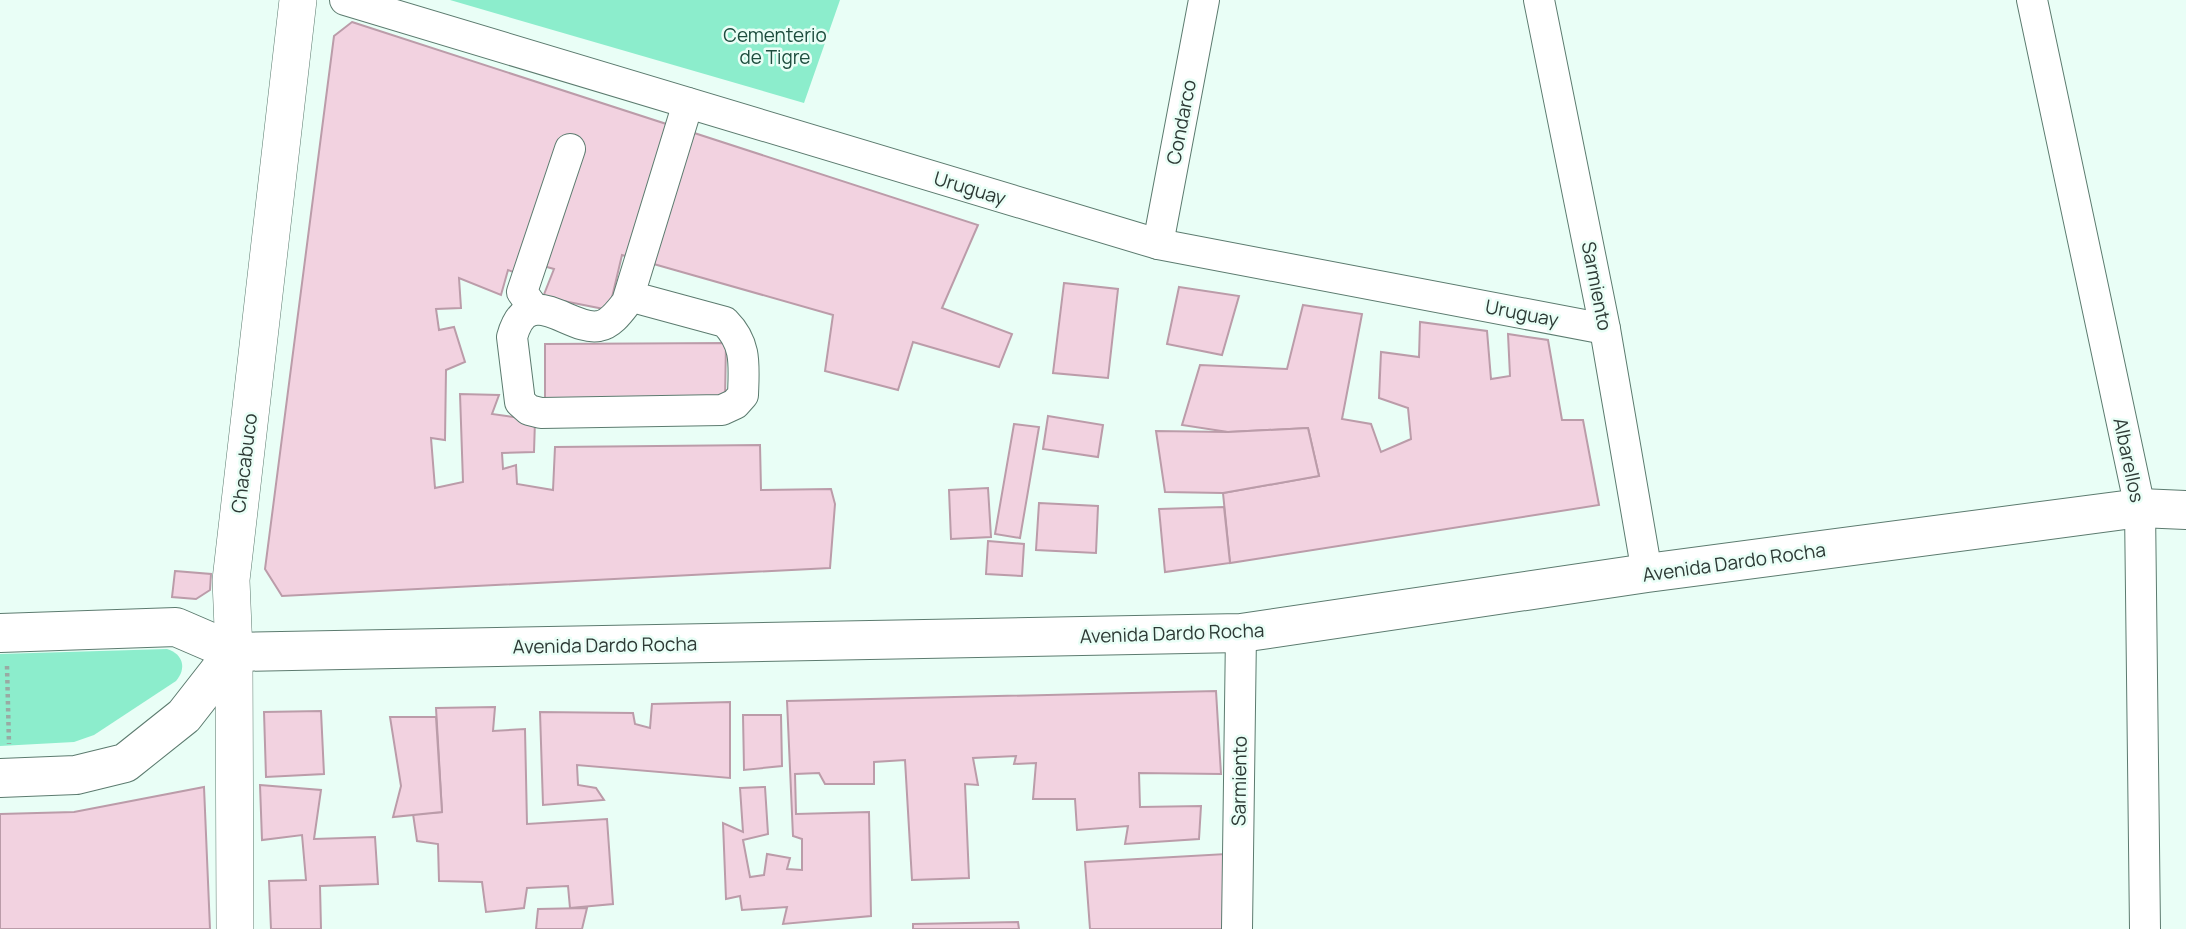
<svg xmlns="http://www.w3.org/2000/svg" width="2186" height="929" font-family="Manrope,sans-serif">
<rect width="100%" height="100%" fill="#e9fef6"/>
<g fill="#8cedcc">
<path d="M450 0H840L804 103Z"/>
<path d="M167 649C183 654 187 668 176 681L94 735 74 742 0 746V654Z"/>
</g>
<g fill="#f2d2e0" stroke="#bb9ca9" stroke-width="2">
<path d="M352 22 978 225 942 308 1012 334 999 367 913 342 898 390 825 371 833 315 622 255 609 310 543 297 554 269 522 260 521 275 508 270 501 295 459 278 461 308 436 309 439 330 454 327 465 362 446 370 445 440 431 438 435 488 463 482 460 394 499 395 492 414 535 420 534 452 502 453 503 469 516 465 517 484 553 490 555 447 760 445 761 490 831 489 835 504 830 568 282 596 265 569 334 36Z"/>
<path d="M1064 283 1118 289 1108 378 1053 373Z"/>
<path d="M1179 287 1239 296 1222 355 1167 344Z"/>
<path d="M1303 305 1362 314 1342 419 1371 424 1381 452 1411 439 1408 408 1379 398 1381 352 1419 357 1420 322 1487 331 1491 379 1510 376 1508 334 1548 340 1562 420H1583L1599 505 1230 563 1223 493 1319 476 1308 428 1228 432 1182 425 1200 365 1287 369Z"/>
<path d="M726 343 725 399 545 403V344Z"/>
<path d="M1048 416 1103 425 1098 457 1043 449Z"/>
<path d="M1014 424 1039 427 1020 538 995 534Z"/>
<path d="M1308 428 1319 476 1223 493 1165 492 1156 431 1228 432Z"/>
<path d="M988 488 991 537 951 539 949 490Z"/>
<path d="M1039 503 1098 506 1096 553 1036 550Z"/>
<path d="M1224 507 1230 563 1165 572 1159 509Z"/>
<path d="M988 541 1024 544 1022 576 986 574Z"/>
<path d="M175 571 211 574 210 590 196 599 172 597Z"/>
<path d="M1216 691 1221 774 1139 773 1140 807 1201 806 1199 839 1125 844 1128 826 1077 830 1075 799H1033L1036 763 1014 764 1016 756 973 758 978 785 965 784 969 878 912 880 905 760 874 762V784H825L819 773 795 774 796 814 869 812 871 916 783 924 787 907 742 910 740 896 726 899 723 823 743 832 740 788 765 787 768 834 743 840 750 877 764 875 767 854 790 858 787 869 802 870V839L793 836 787 701Z"/>
<path d="M730 702V778L577 765 578 785 596 788 604 800 543 805 540 712 633 713 635 724 650 728 652 704Z"/>
<path d="M495 707 493 731 525 729 527 824 607 819 613 904 570 908 568 886 527 888 524 908 486 912 482 882 439 881 438 844 417 841 413 814 442 812 436 708Z"/>
<path d="M321 711 324 774 266 777 264 712Z"/>
<path d="M743 715H781L782 766 744 770Z"/>
<path d="M390 717H436L442 812 393 817 401 786Z"/>
<path d="M260 785 321 790 314 839 375 837 378 884 320 886 321 929H271L269 881 306 880 302 835 262 840Z"/>
<path d="M204 787 210 929H0V814L74 812Z"/>
<path d="M1226 854 1228 929H1090L1085 862Z"/>
<path d="M587 908 582 929H536L538 909Z"/>
<path d="M1018 922 1019 929H913V924Z"/>
</g>
<g fill="none" stroke-linecap="round" stroke-linejoin="round">
<defs>
<g id="minor">
<path d="M345 0 1158 244 1605 329"/>
<path d="M1539 0 1605 329 1647 573"/>
<path d="M2032 0 2140 508 2145 929"/>
<path d="M1158 244 1204 0"/>
<path d="M629 296 725 322C747 344 744 365 743 395L735 404 722 410 541 413 529 410 520 402 512 337C528 279 570 332 599 326 611 324 620 311 627 302L688 103"/>
<path d="M535 310 522 292 570 149"/>
<path d="M1237 929 1241 633"/>
</g>
<path id="tertiary" d="M235 929 234 652 231 580 298 0"/>
<g id="secondary">
<path d="M0 633 176 627 234 652 1241 633 1647 573 2140 508 2186 510"/>
<path d="M0 778 76 775 125 763 184 716 234 652"/>
</g>
</defs>
<use href="#minor" stroke="#5c7b6f" stroke-width="32"/>
<use href="#tertiary" stroke="#5c7b6f" stroke-width="38"/>
<use href="#secondary" stroke="#5c7b6f" stroke-width="40"/>
<path stroke="#98aaa3" stroke-width="4.5" stroke-dasharray="3.5 3.5" stroke-linecap="butt" d="M7 666 9 744"/>
<use href="#minor" stroke="#fff" stroke-width="30"/>
<use href="#tertiary" stroke="#fff" stroke-width="37"/>
<use href="#secondary" stroke="#fff" stroke-width="38"/>
</g>
<g text-anchor="middle" stroke-width="5" stroke-linejoin="round" paint-order="stroke">
<g font-size="19" fill="#1c4c3d" stroke="#e9fef6">
<text x="775" y="42">Cementerio<tspan x="775" dy="22">de Tigre</tspan></text>
</g>
<g font-size="19" fill="#2d3a35" stroke="#e9fef6">
<text transform="translate(1181 122) rotate(-79)" y="7">Condarco</text>
<text transform="translate(970 188) rotate(17)" y="7">Uruguay</text>
<text transform="translate(1597 286) rotate(79)" y="7">Sarmiento</text>
<text transform="translate(1522 313) rotate(11)" y="7">Uruguay</text>
<text transform="translate(2129 460) rotate(78)" y="7">Albarellos</text>
<text transform="translate(244 463) rotate(-83)" y="7">Chacabuco</text>
<text transform="translate(1734 562) rotate(-8)" y="7">Avenida Dardo Rocha</text>
<text transform="translate(1172 633) rotate(-2)" y="7">Avenida Dardo Rocha</text>
<text transform="translate(605 645) rotate(-1)" y="7">Avenida Dardo Rocha</text>
<text transform="translate(1239 781) rotate(-89)" y="7">Sarmiento</text>
</g>
</g>
</svg>
